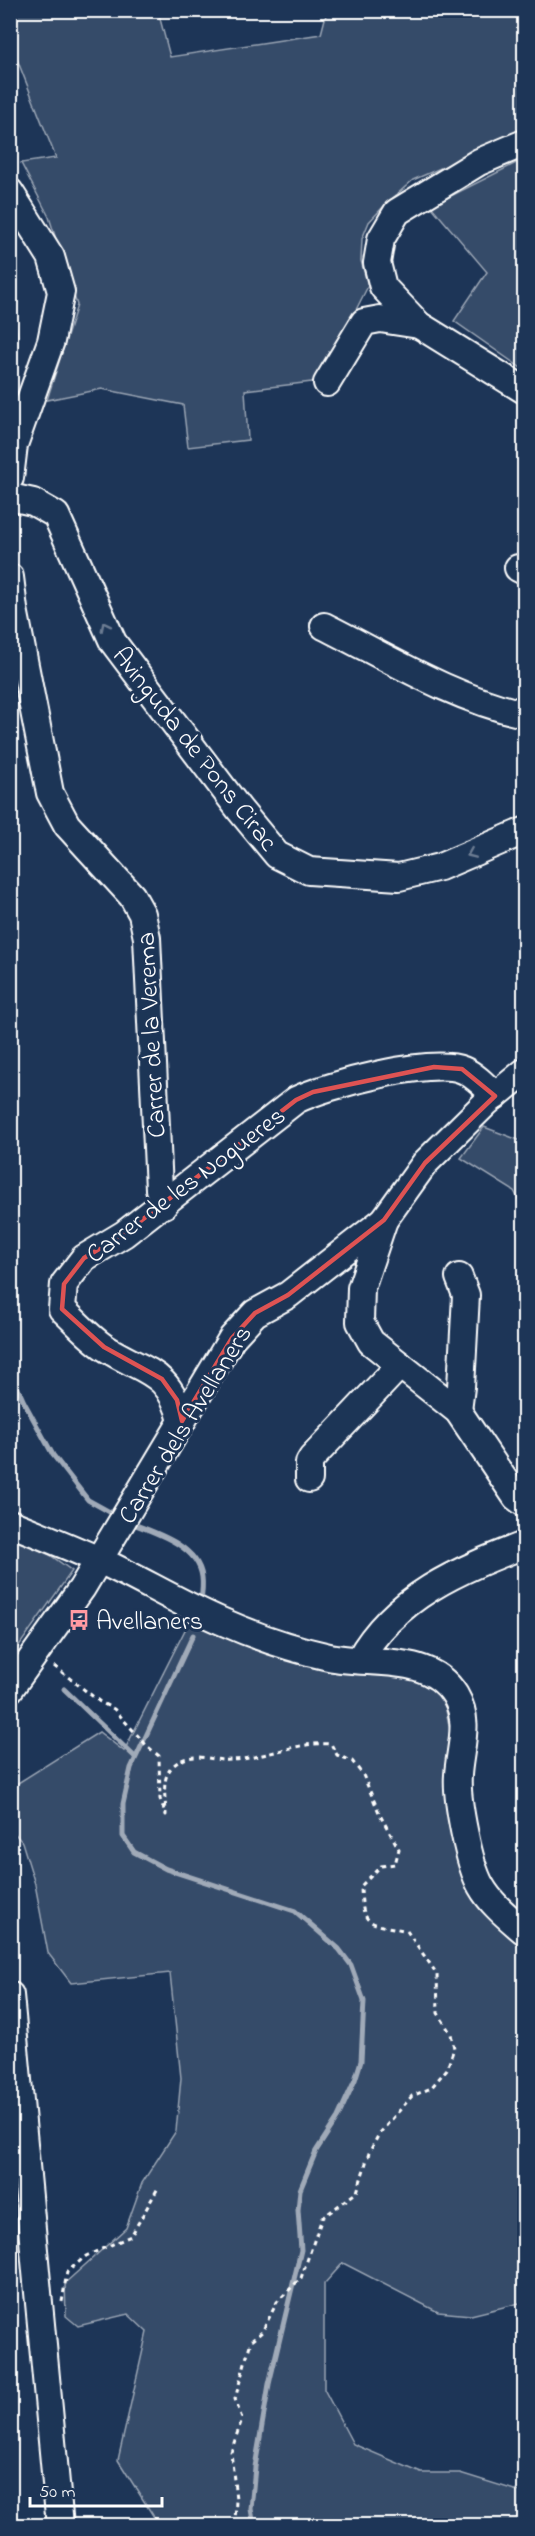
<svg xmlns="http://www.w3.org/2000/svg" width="535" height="2536" font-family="'Indie Flower',sans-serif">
<rect width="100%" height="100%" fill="#1d3557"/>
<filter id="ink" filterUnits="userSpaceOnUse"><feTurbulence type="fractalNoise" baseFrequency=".0167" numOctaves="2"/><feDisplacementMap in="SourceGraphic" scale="12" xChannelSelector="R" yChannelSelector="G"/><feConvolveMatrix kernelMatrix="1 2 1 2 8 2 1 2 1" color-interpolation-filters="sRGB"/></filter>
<g filter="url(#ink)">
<g fill="#364b69" stroke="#9aa5b4" stroke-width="1.5">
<path d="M11 11H158L170 57 321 34 327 11H524V132L413 180 384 206 369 222 362 239 361 261 368 286 320 381 245 390 248 440 188 447 183 405 102 389 47 400 77 305 49 217 21 163 56 158 11 44Z"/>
<path d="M524 159V370L454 321 487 272 431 206Z"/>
<path d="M484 1127 524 1142V1210L514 1191 461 1158Z"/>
<path d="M11 1537 50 1555 72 1571 11 1657Z"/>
<path d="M189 1622 273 1654 404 1675 443 1695 451 1735 445 1778 453 1835 490 1917 524 1948V2302L471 2315 438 2312 343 2263 324 2284V2389L353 2444 421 2473H460L524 2493V2525H159L118 2460 147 2332 128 2314 78 2326 66 2316 65 2283 126 2228 142 2183 176 2131 181 2078 170 1973 71 1983 48 1953 35 1884 22 1842 11 1829 10 1788 99 1732 124 1751Z"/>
</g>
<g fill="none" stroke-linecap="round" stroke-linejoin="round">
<g stroke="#a0aab8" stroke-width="5">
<path d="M10 311C17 327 19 351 10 367"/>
<path d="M10 1371 24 1402 53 1455 88 1500 117 1516"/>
<path d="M128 1522C154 1532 198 1545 202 1577 203 1585 202 1594 201 1601"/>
<path d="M193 1635 131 1768 123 1804V1836L134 1852 166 1869 295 1911 339 1949 351 1965 364 2001 361 2061 355 2080 338 2117 316 2151 300 2190 298 2210 301 2250 269 2384 255 2467 251 2509 254 2526"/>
<path d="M64 1689 135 1757"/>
</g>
<defs>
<g id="minor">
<path d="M524 143 479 162 397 212 381 239 377 263 383 287 419 325 524 390"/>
<path d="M10 192 51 257 61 292 51 341 14 445 10 478"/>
<path d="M327 383 364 322 380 319 419 325"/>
<path d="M10 497 33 502 56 515 113 642 239 809 277 855 309 871 399 877 440 867 524 831"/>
<path d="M518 568 524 571"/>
<path d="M10 577 14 609 50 793 67 825 132 896 142 914 147 938 159 1189 164 1205"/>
<path d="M324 626C388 658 454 699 524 714"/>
<path d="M384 1220 361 1288 360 1322 371 1342 458 1411 516 1497 524 1503"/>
<path d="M458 1411 461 1387 466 1295 459 1277"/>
<path d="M182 1421C169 1368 143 1373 104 1347 89 1337 75 1321 62 1309L64 1284 84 1258 124 1234 296 1100C327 1085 431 1057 463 1070 475 1075 486 1087 495 1096"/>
<path d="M309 1479V1463L312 1458 400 1365"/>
<path d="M10 1523C40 1535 70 1547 99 1560 140 1579 179 1603 221 1621 255 1636 293 1649 329 1657 370 1666 429 1652 455 1695 471 1722 460 1746 458 1775 456 1799 469 1865 481 1886 491 1904 509 1918 524 1931"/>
<path d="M359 1660C395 1596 459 1570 524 1545"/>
<path d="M10 1689 82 1588 232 1338 255 1313 288 1295 384 1220 425 1163 486 1103 524 1072"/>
<path d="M10 1995 60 2526"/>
</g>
</defs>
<use href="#minor" stroke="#fff" stroke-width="30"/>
<g stroke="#fff" stroke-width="3" stroke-dasharray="4.5 4.5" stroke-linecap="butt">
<path d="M54 1666 100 1702 114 1709 147 1746 159 1756 160 1799 166 1815C166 1799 160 1778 173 1766 188 1752 204 1758 222 1760 259 1762 293 1741 331 1744L337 1755 352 1761 363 1775 381 1817 399 1849 395 1864 381 1866 361 1886C362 1930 370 1922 407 1931L437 1974 438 2013 451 2034 454 2048 447 2069 431 2088 412 2096 379 2134 369 2153 357 2192 322 2218 301 2278 277 2302 262 2332 251 2341 235 2399 242 2419 231 2452 236 2499 235 2526"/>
<path d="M62 2302 67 2272 86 2256 131 2236 158 2188"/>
</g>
<use href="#minor" stroke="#1d3557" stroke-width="26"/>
</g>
<defs><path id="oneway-chevron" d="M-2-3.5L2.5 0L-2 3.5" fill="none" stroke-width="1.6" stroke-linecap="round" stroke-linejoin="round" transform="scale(1.5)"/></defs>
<g stroke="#6c7c92">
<use href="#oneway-chevron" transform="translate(105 626) rotate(-117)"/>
<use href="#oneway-chevron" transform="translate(471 854) rotate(157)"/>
</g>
</g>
<path fill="none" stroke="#de5353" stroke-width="4.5" stroke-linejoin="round" d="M434 1067 462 1069 495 1096 425 1163 384 1220 288 1295 255 1313 232 1338 182 1421 177 1400 162 1379 104 1347 62 1309 64 1284 84 1258 124 1234 296 1100 313 1092Z"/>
<defs>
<symbol id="bus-bare" viewBox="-9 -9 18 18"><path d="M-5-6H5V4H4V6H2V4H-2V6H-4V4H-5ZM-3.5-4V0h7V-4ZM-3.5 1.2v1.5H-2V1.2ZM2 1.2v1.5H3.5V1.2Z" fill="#ff9aa2" stroke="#1d3557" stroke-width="2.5" paint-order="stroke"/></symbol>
</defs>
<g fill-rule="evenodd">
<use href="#bus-bare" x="64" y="1605" width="30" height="30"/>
</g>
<g text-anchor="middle" stroke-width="6" stroke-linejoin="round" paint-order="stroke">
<g font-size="26" fill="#fff" stroke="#1d3557">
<text transform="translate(196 748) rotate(52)" y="9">Avinguda de Pons Cirac</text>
<text transform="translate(150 1035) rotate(-93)" y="9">Carrer de la Verema</text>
<text transform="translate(185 1184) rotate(-37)" y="9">Carrer de les Nogueres</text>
<text transform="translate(184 1424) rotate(-58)" y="9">Carrer dels Avellaners</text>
</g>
<g font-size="26" fill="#fff" stroke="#1d3557" text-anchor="start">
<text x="96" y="1629">Avellaners</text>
</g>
</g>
<rect width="535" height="2536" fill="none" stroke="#1d3557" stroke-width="36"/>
<rect x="18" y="18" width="499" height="2500" fill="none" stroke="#fff" stroke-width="2" filter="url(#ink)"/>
<path d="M30 2497v9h132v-9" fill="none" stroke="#ffffff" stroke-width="3"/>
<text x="39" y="2497" font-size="18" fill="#ffffff" stroke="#1d3557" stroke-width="4.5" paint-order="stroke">50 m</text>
</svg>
